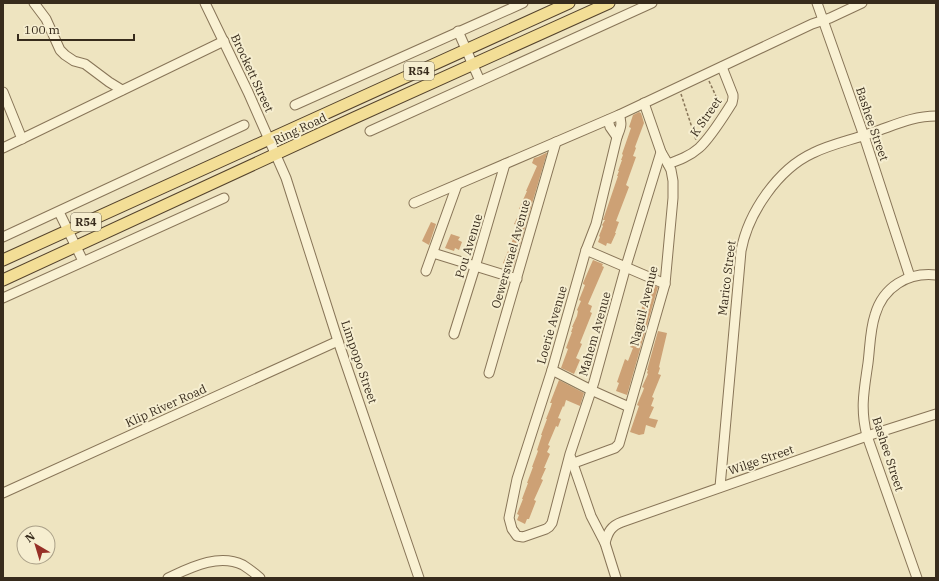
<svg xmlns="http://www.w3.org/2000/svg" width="939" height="581" font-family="'IBM Plex Serif',serif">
<rect width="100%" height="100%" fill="#eee4c0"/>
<g fill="#cda175">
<path d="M639 112 641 113 644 123 635 147 636 148 633 156 636 157 626 185 629 187 616 221 619 222 615 233H616L611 244 607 243 606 246 598 242 600 237 599 236 603 226 602 225 605 220H603L618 176H617L619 171H618L622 160H621L623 155 622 154 631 128 629 127 633 115Z"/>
<path d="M546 153H547L513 268 503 263 513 239H511L517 225 514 224 521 210 519 209 527 191H526L537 166 532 163 534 158 538 157Z"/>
<path d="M431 222 436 224 429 245 422 241Z"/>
<path d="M451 234 460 237 458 240 462 242 459 250 455 248 454 251 445 248Z"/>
<path d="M593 260 603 264 602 266 604 267 588 304 592 306 590 312 592 313 580 343 582 344 576 358 580 360 574 374 561 368 568 349 566 348 572 332H571L573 327H572L577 316 578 311 577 310 581 301 579 300 585 285 583 284V283Z"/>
<path d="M650 284 658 287 627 395 616 391 619 383 617 382 625 359 628 361 633 348 630 347 638 328 637 327 634 325 638 315 639 316Z"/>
<path d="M658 331 667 333 659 367 660 368 658 374 661 375 652 397 654 398 651 406 654 407 649 418 658 420 655 428 646 425 644 434 639 435 630 432 639 406 637 405 643 391 644 388 642 387 648 374 647 373 648 370H647Z"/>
<path d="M559 380 584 393 580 406 566 400 564 407 563 406 558 418 561 419 558 427 556 426 548 445 550 446 547 452 550 454 544 468H546L541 479 543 480 534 500 536 501 529 519H527L525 524 517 520 519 515 517 514 523 499H522L528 483H527L533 467H532L538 451 537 450 542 435H541L547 419H546L550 409 552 403H550Z"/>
</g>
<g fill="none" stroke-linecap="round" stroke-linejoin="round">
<defs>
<g id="minor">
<path d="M34 3 46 19 60 50 65 55 74 61 85 64 109 82 122 90"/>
<path d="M205 3 248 92 286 178 338 341 419 578"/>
<path d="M817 3 864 136 910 277"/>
<path d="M458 31 480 81"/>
<path d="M3 92 22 139"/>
<path d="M295 105 523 3"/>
<path d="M619 115C623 124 620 129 617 137L596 224 586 250 552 370 517 479 509 518 512 529 517 536 523 537 546 529 549 527 552 523 570 454 594 382 626 266 661 152"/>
<path d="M608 120 610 127 617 137"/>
<path d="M370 131 652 3"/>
<path d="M3 148 224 41"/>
<path d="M668 164C679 160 690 156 699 148 711 137 723 117 732 103L733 98V95L722 67"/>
<path d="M414 203 619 115 812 24 830 18 862 3"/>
<path d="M59 212 83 261"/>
<path d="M3 237 244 125"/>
<path d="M586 250 665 284"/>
<path d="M433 253 517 279"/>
<path d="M426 271 457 185"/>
<path d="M3 298 224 198"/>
<path d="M454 334 475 267 505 164"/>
<path d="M552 370 591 390 629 407"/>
<path d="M489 373 556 142"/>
<path d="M571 458 591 516 605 543 616 578"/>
<path d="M574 463 615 448 619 444 665 284 673 198V181L671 170 668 164 661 152 644 103"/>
<path d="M720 487 741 251C748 213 778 169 813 153 831 144 852 140 871 133 893 126 912 116 936 116"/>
<path d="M3 493 338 341"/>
<path d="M605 543C608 532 611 526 622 522L867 436 936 414"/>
<path d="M168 578C190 568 218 553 243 565 249 569 255 573 260 578"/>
<path d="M917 578 867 436C860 408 864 391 868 363 870 347 870 330 875 315 883 287 908 272 936 275"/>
</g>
<g id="major">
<path d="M3 260 569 3"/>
<path d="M3 280 354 118 609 3"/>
</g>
</defs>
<use href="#minor" stroke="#887558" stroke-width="11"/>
<use href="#major" stroke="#55432c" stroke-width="13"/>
<g stroke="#887558" stroke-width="1.5" stroke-dasharray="3 2" stroke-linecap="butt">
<path d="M709 81 720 105"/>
<path d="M681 94 696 140"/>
</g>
<use href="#minor" stroke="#f9f1d3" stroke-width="9"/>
<use href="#major" stroke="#f3de96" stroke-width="11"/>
</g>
<g text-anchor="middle" stroke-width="4" stroke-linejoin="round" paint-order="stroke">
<g fill="#f6eed0" stroke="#706652" stroke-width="1">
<rect x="404" y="62" width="30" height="18" rx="3"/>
<rect x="71" y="213" width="30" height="18" rx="3"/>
</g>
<g font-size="11" font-weight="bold" fill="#372b1c">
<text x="419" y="75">R54</text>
<text x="86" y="226">R54</text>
</g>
<g font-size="12" fill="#372b1c" stroke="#f6eed0">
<text transform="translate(252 73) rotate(65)" y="4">Brockett Street</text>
<text transform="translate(706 117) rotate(-55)" y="4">K Street</text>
<text transform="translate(872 124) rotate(71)" y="4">Bashee Street</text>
<text transform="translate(300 129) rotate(-25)" y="4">Ring Road</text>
<text transform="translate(469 246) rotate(-73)" y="4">Pou Avenue</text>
<text transform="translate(511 254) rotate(-74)" y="4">Oewerswael Avenue</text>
<text transform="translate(727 278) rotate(-83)" y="4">Marico Street</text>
<text transform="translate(644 306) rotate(-76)" y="4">Naguil Avenue</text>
<text transform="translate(552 325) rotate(-74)" y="4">Loerie Avenue</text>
<text transform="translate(595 334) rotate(-74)" y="4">Mahem Avenue</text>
<text transform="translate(359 362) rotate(71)" y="4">Limpopo Street</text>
<text transform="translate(166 406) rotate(-24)" y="4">Klip River Road</text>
<text transform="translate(888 454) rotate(72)" y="4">Bashee Street</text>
<text transform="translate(761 460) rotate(-19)" y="4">Wilge Street</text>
</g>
</g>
<rect width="939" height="581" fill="none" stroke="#372b1c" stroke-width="8"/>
<g transform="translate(36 545) rotate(322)"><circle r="19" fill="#f6eed0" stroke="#aaa088"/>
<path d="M0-3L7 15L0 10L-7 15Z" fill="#973027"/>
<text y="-6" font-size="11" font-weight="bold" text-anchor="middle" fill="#372b1c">N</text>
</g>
<path d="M18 34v6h116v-6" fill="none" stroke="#372b1c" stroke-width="2"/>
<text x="24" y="34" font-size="12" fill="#372b1c" stroke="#f6eed0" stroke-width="3" paint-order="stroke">100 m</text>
</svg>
